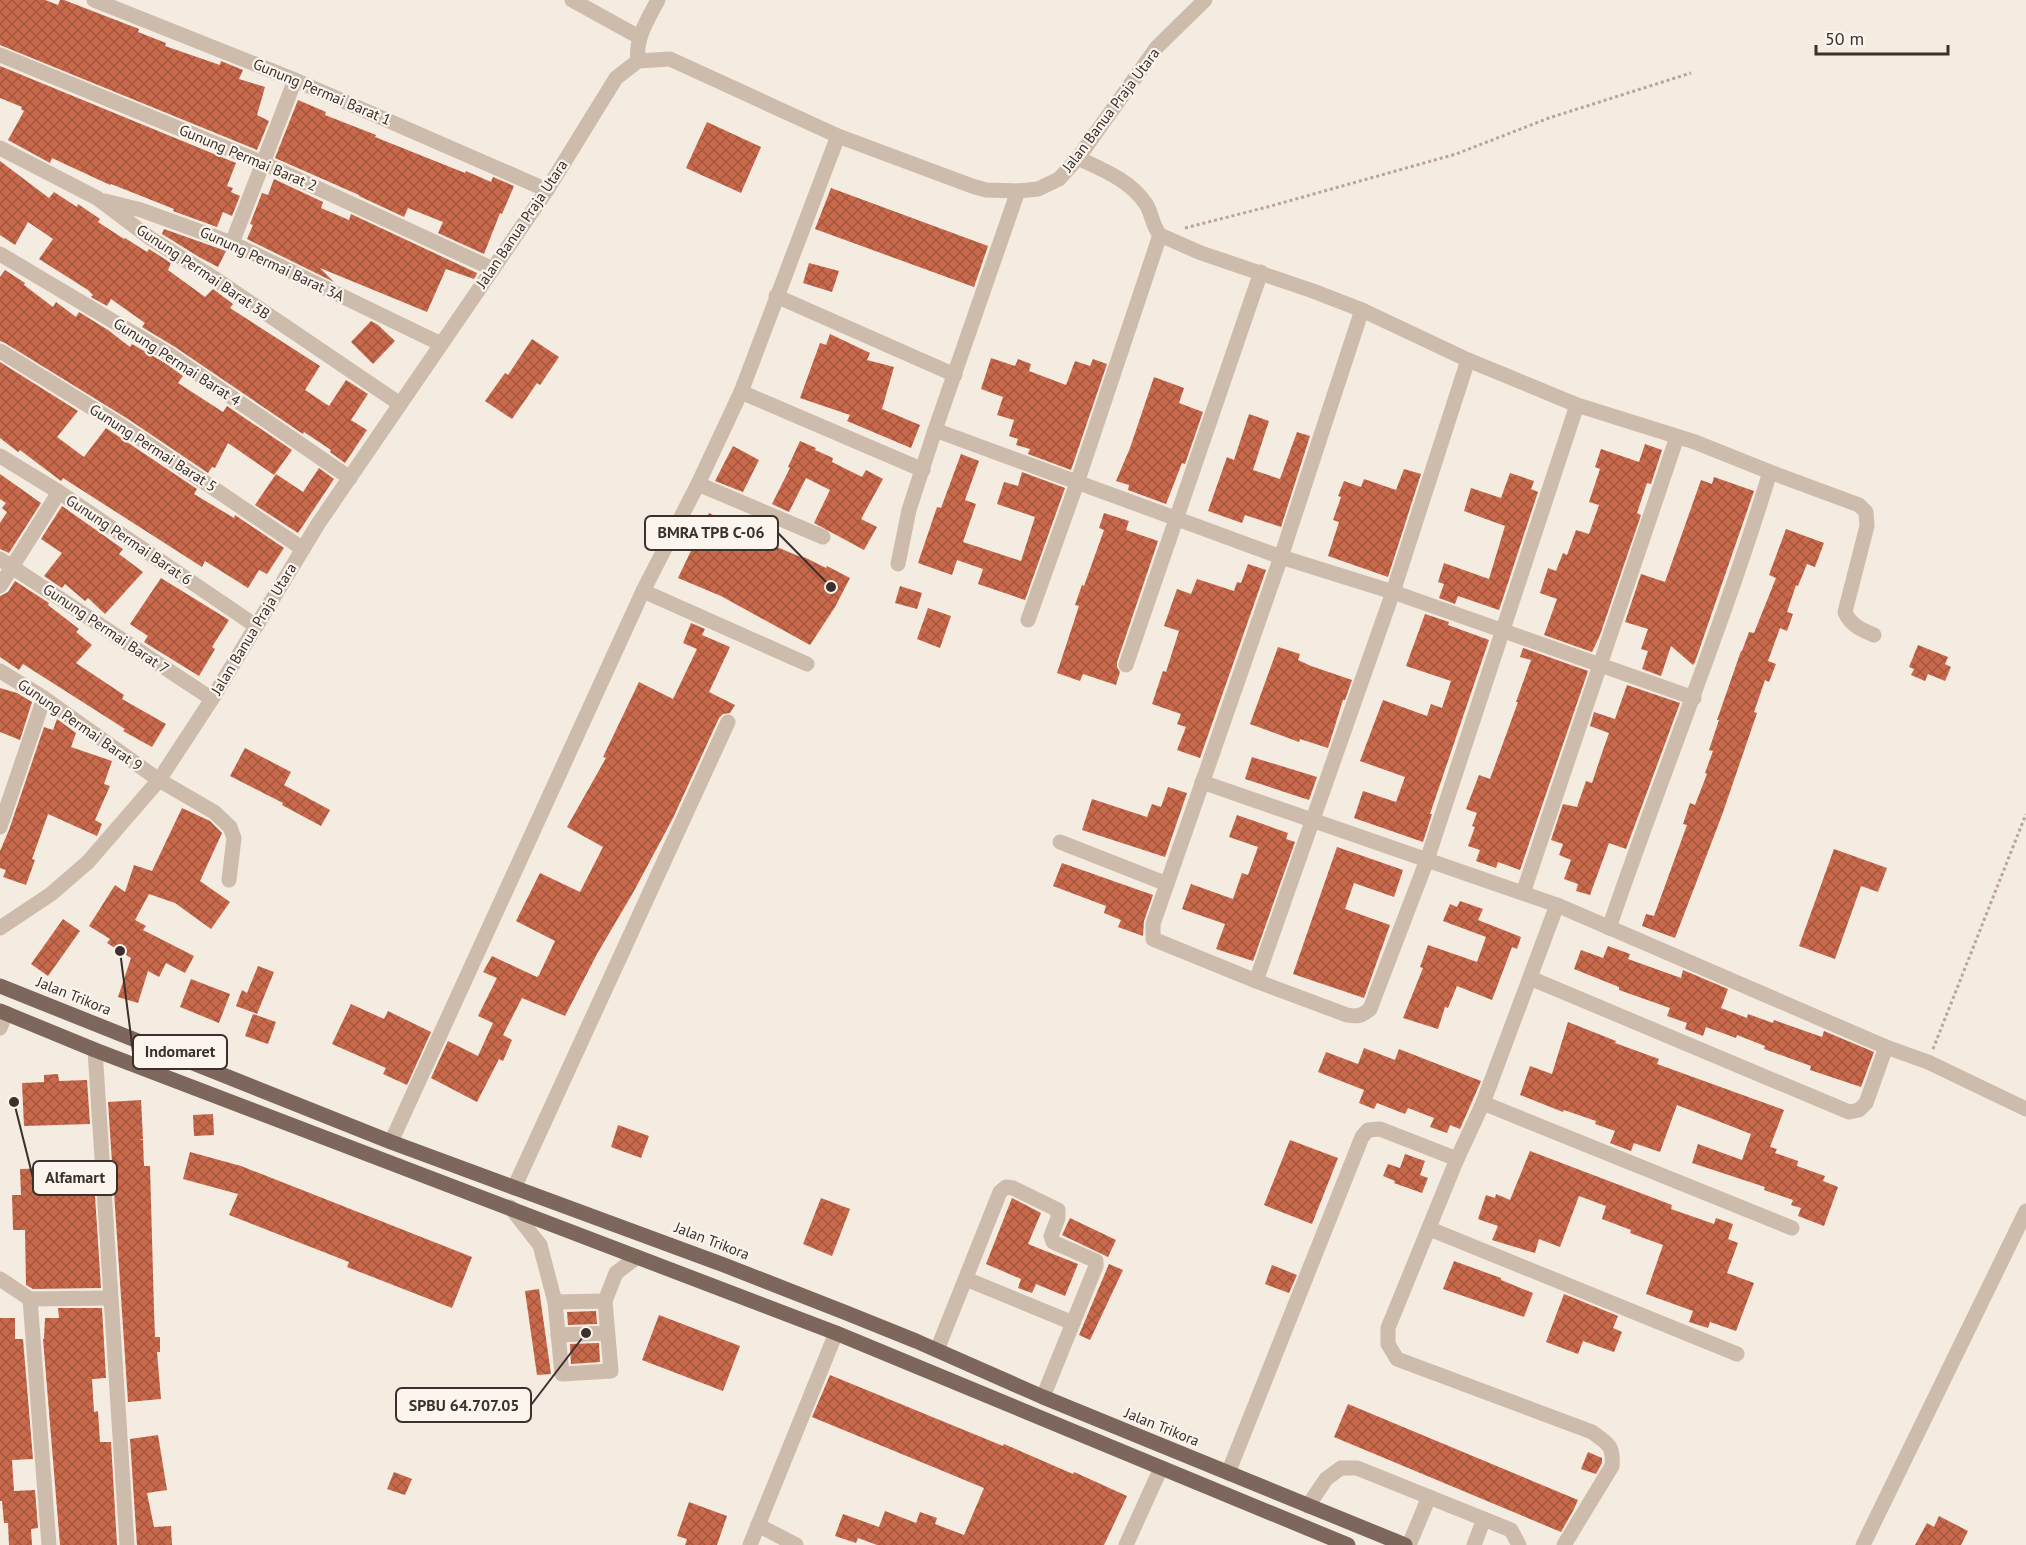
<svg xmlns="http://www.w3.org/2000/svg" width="2026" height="1545" font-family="'PT Sans',sans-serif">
<defs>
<pattern id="building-cross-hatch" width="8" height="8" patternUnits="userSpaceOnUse" patternTransform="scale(1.5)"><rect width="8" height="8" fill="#c8694b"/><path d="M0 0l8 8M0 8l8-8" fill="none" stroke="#a4573f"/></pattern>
</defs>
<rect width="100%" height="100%" fill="#f4ebe1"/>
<g fill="url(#building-cross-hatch)">
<path d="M0 0H45L58 5 60 0H64L139 29 138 32 166 43 165 46 220 65 221 61 243 70 239 79 265 87 257 115 269 121 257 150 0 45Z"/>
<path d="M0 66 236 163 227 186 233 188 231 192 240 196 232 216 223 212 217 227 173 211 174 209 111 184 110 185 52 158 50 163 8 140 24 111 21 109 22 107 0 98Z"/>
<path d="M298 100 326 112 325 115 376 135 375 137 465 173 466 171 491 182 493 177 514 186 502 214 500 213 484 254 438 233 443 222 408 208 404 217 359 196V195L275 158Z"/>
<path d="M707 122 761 147 741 193 686 168Z"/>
<path d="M0 161 49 198 54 192 77 207 78 204 100 219 98 222 124 239 125 238 147 252 149 249 171 263 168 270 205 297 213 289 233 304 230 308 320 366 305 390 329 406 346 380 368 394 351 420 367 430 345 463 330 452 331 450 304 432 303 434 175 347 142 327 145 323 111 299 107 306 91 297 93 295 88 290 39 259 53 239 28 222 15 245 0 235Z"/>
<path d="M274 179 323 202 321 208 349 220 351 214 477 273 476 276 474 279 446 269 427 312 320 268 334 282 247 239 253 225 250 224 262 193 268 195Z"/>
<path d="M831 188 988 246 974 287 815 229Z"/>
<path d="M164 229 226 251 218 267 199 257 162 234Z"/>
<path d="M809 263 839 271 832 292 803 283Z"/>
<path d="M5 270 25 283 24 285 53 307 56 302 76 317 79 312 108 330 130 347 132 344 165 363 183 376 178 383 223 412 227 406 292 450 274 475 228 443 215 468 212 467 208 473 128 419 5 343 0 341V277Z"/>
<path d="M371 321 378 325 395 341 373 364 351 342Z"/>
<path d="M830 334 870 353 867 360 894 367 882 409 920 425 911 448 847 421 850 415 800 398 820 343 826 345Z"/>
<path d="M532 339 559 357 540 385 537 383 512 419 485 401 505 373 508 375Z"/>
<path d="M991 358 1015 366 1018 359 1031 364 1029 371 1066 385 1075 361 1090 366 1093 359 1107 364 1071 470 1028 454 1030 449 1016 445 1018 439 1009 436 1014 420 997 415 1003 397 981 389Z"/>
<path d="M0 362 78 411 57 437 84 457 106 428 197 489 194 494 234 518 235 515 284 548 267 574 259 570 248 588 205 561 202 567 63 478 61 481 20 450 18 452 0 438Z"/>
<path d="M1154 377 1184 388 1179 403 1203 412 1185 464 1182 463 1166 504 1128 490 1129 485 1116 481 1130 448Z"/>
<path d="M1249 414 1269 421 1253 470 1280 479 1297 432 1310 436 1281 527 1245 515 1242 523 1208 511 1227 457 1234 460Z"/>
<path d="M800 441 816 448 815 450 833 458 832 462 862 477 866 470 883 479 861 519 877 527 864 550 814 523 830 490 806 478 789 512 772 504 790 468 788 467Z"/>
<path d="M1645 444 1662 450 1651 484 1647 483 1637 513 1641 515 1600 635 1592 652 1544 635 1557 599 1540 593 1548 568 1556 571 1563 553 1567 555 1576 530 1589 534 1599 505 1589 502 1600 469 1595 467 1601 449 1639 462Z"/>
<path d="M733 446 759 460 743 492 715 481Z"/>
<path d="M961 454 979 461 965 500 976 504 963 542 1021 561 1035 517 997 504 1004 482 1018 486 1022 472 1065 488 1025 600 978 584 983 569 957 560 952 575 918 563 937 507 941 508Z"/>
<path d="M319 468 334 479 298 533 255 505 276 474 303 492Z"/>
<path d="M1404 469 1421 474 1388 577 1328 556 1339 522 1333 520 1341 497 1338 496 1344 481 1361 487 1364 479 1396 490Z"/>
<path d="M1510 473 1534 481 1531 489 1538 492 1499 610 1458 596 1455 604 1439 598 1444 584 1438 582 1444 563 1489 579 1505 526 1464 511 1471 488 1501 498Z"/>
<path d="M0 474 41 503 9 553 0 549V523L7 512 2 508 6 503 0 499Z"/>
<path d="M1714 477 1754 491 1695 662 1693 665 1671 646 1661 676 1642 669 1648 651 1641 649 1648 629 1625 622 1641 574 1665 582 1701 480 1712 484Z"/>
<path d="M62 506 123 549 119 554 143 572 105 614 88 598 85 601 65 584 62 588 44 576 62 553 41 539Z"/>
<path d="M709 513 749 533 748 535 803 558 804 557 826 568 827 566 850 578 835 607 810 645 721 596 678 578Z"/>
<path d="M1104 513 1129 521 1126 530 1158 541 1117 662V667L1120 672 1116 685 1083 674 1080 681 1057 673 1079 606 1075 605 1082 585 1084 586 1104 530 1099 528Z"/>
<path d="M1786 529 1824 543 1815 567 1807 564 1798 586 1796 585 1787 612 1793 614 1787 631 1780 628 1768 661 1776 664 1769 682 1765 680 1754 712 1757 713 1722 815 1675 938 1642 926 1646 914 1654 916 1687 825 1683 824 1690 803 1695 805 1707 774 1705 773 1713 751 1709 750 1719 720H1717L1741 651H1742L1749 632 1754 633 1776 578 1769 575Z"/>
<path d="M1248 564 1266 570 1200 758 1177 750 1186 727 1177 724 1181 714 1152 704 1163 671 1166 672 1179 631 1164 626 1177 589 1191 594 1197 579 1234 591 1237 582 1241 583Z"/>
<path d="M161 578 229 620 212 647 215 649 199 676 144 642 148 636 130 624Z"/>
<path d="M15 581 49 603 48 605 79 629 76 632 92 645 76 663 124 695 122 699 166 724 152 747 123 731 125 729 23 664 19 670 0 657V596L8 592Z"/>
<path d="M900 586 922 593 917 609 895 603Z"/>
<path d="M928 608 951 616 940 648 917 639Z"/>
<path d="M1425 614 1449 622 1448 625 1489 640 1430 814H1432L1423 842 1354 818 1363 791 1396 802 1405 777 1360 761 1383 700 1427 716 1431 704 1442 708 1451 681 1406 666Z"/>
<path d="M691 623 705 629 702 635 730 647 709 692 735 705 730 713 723 714 719 718 673 818 634 891 597 954 565 1016 522 998 503 1035 512 1040 503 1061 499 1059 477 1102 431 1078 448 1041 478 1056 493 1023 478 1016 497 978 483 972 492 956 537 977 539 975 555 941 516 921 540 873 580 892 603 847 567 827 606 758 603 757 639 682 673 699 697 649 683 643Z"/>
<path d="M1918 645 1948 657 1945 664 1951 667 1945 681 1928 674 1925 681 1911 675 1914 669 1909 667Z"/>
<path d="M1278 647 1300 654 1298 660 1311 666 1352 680 1345 700H1343L1328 748 1300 739 1299 742 1250 724Z"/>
<path d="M1523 648 1588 671 1520 870 1498 862 1496 868 1476 861 1480 850 1468 846 1475 827 1472 826 1477 813 1466 809 1479 775 1490 779 1518 702H1516L1531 660 1520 657Z"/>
<path d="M1627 685 1680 703 1626 849 1609 843 1590 895 1576 891 1578 884 1564 879 1571 860 1559 855 1563 844 1551 840 1563 804 1577 807 1586 781 1592 783 1602 753 1609 733 1590 726 1594 712 1615 719Z"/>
<path d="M0 688 17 693 32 702 20 740 0 732Z"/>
<path d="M57 719 76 733 71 747 112 761 104 784 110 786 95 820 102 824 97 836 48 814 32 859 35 860 26 885 3 877 6 870 0 868V851L9 830 44 727 53 730Z"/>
<path d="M245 748 291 772 284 785 330 810 321 826 282 805 283 803 230 776Z"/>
<path d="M1252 757 1317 777 1309 800 1245 779Z"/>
<path d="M1168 787 1187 793 1165 857 1082 830 1092 799 1147 817 1152 804 1161 807Z"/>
<path d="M182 808 210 821 222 833 200 881 230 902 211 929 175 903 149 894 135 920 146 926 143 930 194 956 185 973 166 963 159 977 148 971 138 1003 118 997 131 958 107 943 110 939 89 926 115 885 125 892 134 865 152 871Z"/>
<path d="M1237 815 1288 833 1286 839 1295 842 1253 961 1216 949 1225 924 1182 909 1191 884 1233 899 1242 873 1248 875 1258 847 1229 837Z"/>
<path d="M1337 847 1403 870 1394 897 1354 883 1345 909 1390 925 1364 998 1293 974Z"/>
<path d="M1834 849 1887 868 1878 892 1861 886 1835 959 1799 946Z"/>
<path d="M1062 863 1153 895 1144 921 1143 936 1118 927 1121 920 1104 913 1106 906 1053 886Z"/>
<path d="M1460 901 1483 909 1478 920 1521 937 1517 949 1512 947 1492 1000 1457 986 1448 1008 1445 1007 1438 1029 1403 1018 1423 968 1420 967 1428 945 1477 962 1486 937 1443 921 1450 904 1457 907Z"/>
<path d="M63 919 80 931 48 976 31 964Z"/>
<path d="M1608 946 1630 954 1628 959 1681 978 1683 970 1728 989 1721 1008 1747 1018 1748 1014 1773 1023 1774 1020 1822 1037 1824 1031 1874 1052 1861 1087 1810 1070 1811 1066 1764 1049 1765 1046 1737 1035 1736 1038 1706 1027 1703 1036 1685 1029 1687 1023 1667 1016 1670 1008 1619 990V987L1574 969 1581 950 1603 958Z"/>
<path d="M258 966 274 972 257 1014 236 1006 242 990 247 993Z"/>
<path d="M191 979 230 994 219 1023 180 1007Z"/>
<path d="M351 1004 384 1019 388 1011 431 1032 407 1085 383 1074 386 1068 332 1044Z"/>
<path d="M253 1014 276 1022 268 1044 245 1036Z"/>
<path d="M1568 1022 1616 1041 1615 1043 1659 1059 1657 1064 1784 1110 1770 1147 1777 1149 1775 1153 1798 1161 1797 1166 1825 1176 1823 1181 1838 1187 1824 1226 1798 1216 1801 1208 1791 1205 1793 1200 1764 1190 1765 1187 1692 1163 1698 1144 1742 1160 1751 1134 1677 1105 1660 1152 1634 1143 1631 1151 1610 1143 1615 1131 1595 1124 1596 1121 1564 1110 1563 1112 1520 1095 1530 1066 1552 1074Z"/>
<path d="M1364 1048 1395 1060 1399 1049 1481 1081 1460 1129 1450 1125 1447 1133 1430 1127 1434 1118 1408 1108 1405 1114 1377 1103 1374 1109 1359 1103 1364 1090 1318 1072 1326 1052 1358 1064Z"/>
<path d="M58 1074 59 1081 87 1080 90 1124 24 1126 22 1083 44 1082V1075Z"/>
<path d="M141 1100 143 1139H140L143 1140 144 1166H150L154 1310 155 1337H160V1352H157L161 1399 128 1402 108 1102Z"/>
<path d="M213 1114 214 1135 194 1136 193 1115Z"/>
<path d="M618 1125 649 1136 641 1158 611 1147Z"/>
<path d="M1290 1140 1338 1158 1312 1224 1264 1205Z"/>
<path d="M1530 1151 1672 1205 1671 1209 1714 1224 1716 1218 1733 1224 1728 1239 1738 1243 1727 1273 1754 1283 1736 1331 1710 1322 1708 1328 1689 1322 1693 1311 1646 1294 1663 1245 1630 1233 1631 1230 1602 1219 1606 1206 1579 1196 1560 1247 1539 1239 1535 1253 1492 1240 1498 1226 1478 1219 1486 1195 1495 1198 1496 1194 1510 1200Z"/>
<path d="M190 1152 241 1166 472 1257 452 1308 347 1267 349 1262 229 1215 238 1194 183 1179Z"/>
<path d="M1405 1154 1425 1161 1420 1175 1428 1178 1422 1193 1394 1183 1395 1181 1383 1176 1388 1164 1400 1168Z"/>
<path d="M93 1165 101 1288 33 1289 26 1285 25 1230H13L12 1195H21L20 1169 59 1168V1166Z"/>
<path d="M821 1198 850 1209 832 1256 803 1244Z"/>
<path d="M1012 1198 1041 1213 1028 1244 1078 1264 1065 1296 1036 1284 1032 1293 1018 1288 1021 1279 986 1264Z"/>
<path d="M1070 1218 1116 1240 1108 1257 1062 1235Z"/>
<path d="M1454 1261 1501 1278V1280L1533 1293 1524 1317 1443 1289Z"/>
<path d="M1109 1264 1123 1270 1090 1340 1079 1335Z"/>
<path d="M1272 1265 1297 1275 1289 1293 1265 1284Z"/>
<path d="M539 1289 551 1374 537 1375 525 1291Z"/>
<path d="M1564 1294 1618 1316 1613 1328 1622 1332 1614 1352 1583 1341 1578 1354 1546 1342Z"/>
<path d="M58 1308H102L106 1378 92 1379 94 1412 98 1411 100 1442H111L117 1545H60L43 1339H44L45 1318H59Z"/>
<path d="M596 1311 597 1324 568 1325 567 1312Z"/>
<path d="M659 1315 740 1346 723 1391 642 1360Z"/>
<path d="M0 1318H15V1339H23L33 1459 12 1460 14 1491 35 1490 38 1528 31 1529 32 1545H9L8 1523H4L2 1501H0Z"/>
<path d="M599 1343 600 1362 571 1364 570 1344Z"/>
<path d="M830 1375 1003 1446 1004 1444 1073 1474 1074 1472 1127 1496 1104 1545H877L858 1538 856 1543 835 1536 843 1514 879 1527 885 1511 916 1523 920 1512 937 1518 935 1524 964 1535 984 1488 812 1417Z"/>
<path d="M1348 1404 1578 1500 1573 1511 1561 1532 1334 1437Z"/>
<path d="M158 1435 167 1490 147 1493 154 1527 171 1526 172 1545H137L130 1439Z"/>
<path d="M1588 1452 1602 1458V1463L1596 1474 1581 1469Z"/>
<path d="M394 1472 412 1479 405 1495 387 1489Z"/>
<path d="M689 1502 727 1516 717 1545H685L687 1539 677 1536Z"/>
<path d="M1939 1516 1968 1531 1961 1545H1915L1927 1523 1934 1527Z"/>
</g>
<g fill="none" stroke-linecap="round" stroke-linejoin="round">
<g stroke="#b9a596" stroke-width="3" stroke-dasharray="3 3" stroke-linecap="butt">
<path d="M1185 228 1271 206 1456 154 1549 118 1691 73"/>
<path d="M1933 1049 2026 814"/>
</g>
<g stroke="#cdbbac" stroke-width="15">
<path d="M94 0 295 80 547 190"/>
<path d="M572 0 639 37"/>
<path d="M0 55 263 163 493 269"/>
<path d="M638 61C635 38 648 19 658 0"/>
<path d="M0 148 97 198 150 238 214 278 400 404"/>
<path d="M1078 158C1103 170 1130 180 1146 204 1152 213 1152 226 1160 235L1201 253 1313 291 1362 310 1468 360 1577 405 1695 442 1770 472C1723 627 1661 775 1609 928"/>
<path d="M105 201 141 210 232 243 441 344"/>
<path d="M232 243 295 80"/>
<path d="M0 254 170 355 350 478"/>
<path d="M776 296 955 375"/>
<path d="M1362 310 1281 557 1153 924V939L1256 981 1347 1015C1357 1017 1362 1016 1370 1009L1427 860 1577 405"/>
<path d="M0 351 123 427 303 549"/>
<path d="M741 392 923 470"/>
<path d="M935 430 1281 557 1393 592 1694 698"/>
<path d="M0 456 59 492 256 626"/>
<path d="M1770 472 1859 505 1866 512 1867 526 1845 612C1850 625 1862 630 1874 635"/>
<path d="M698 484 823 537"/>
<path d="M0 559 212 699"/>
<path d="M898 564 909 510 935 430 1018 191"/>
<path d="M0 586 59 492"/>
<path d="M643 591 807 664"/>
<path d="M1028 620 1077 483 1160 235"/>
<path d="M1126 665 1261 272"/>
<path d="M0 671 44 698 159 780 214 812 230 827 234 838 229 880"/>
<path d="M1202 782 1557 905 1886 1047 1928 1062 2026 1109"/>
<path d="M0 827 44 698"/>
<path d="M1060 842 1167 884"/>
<path d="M1523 893 1677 437"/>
<path d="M1557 905 1483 1103 1457 1159 1388 1328V1344L1397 1359 1592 1432C1607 1443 1614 1445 1612 1466L1564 1545"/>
<path d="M0 928 51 894 88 862 159 780 212 699 318 524 547 190 616 78 638 61 670 59 838 136 972 186 986 190 1018 191 1038 189 1059 179 1078 158 1157 47 1205 0"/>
<path d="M1530 978 1849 1112 1859 1110 1866 1103 1886 1047"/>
<path d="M1256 981 1393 592 1468 360"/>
<path d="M0 1028 6 1013"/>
<path d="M95 1050 127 1545"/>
<path d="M1483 1103 1792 1228"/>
<path d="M391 1142 643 591 698 484 741 392 838 136"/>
<path d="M514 1188 728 722"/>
<path d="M510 1207 540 1245 555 1302 562 1374 611 1371 605 1301 616 1273 637 1257"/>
<path d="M1430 1229 1737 1354"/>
<path d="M0 1279 30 1299 109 1298"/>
<path d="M966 1279 1073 1323"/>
<path d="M30 1299 49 1545"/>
<path d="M555 1302 605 1301"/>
<path d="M558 1335 607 1333"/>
<path d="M937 1350 1000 1192 1006 1187 1013 1188 1058 1210V1218L1051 1236 1053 1242 1096 1261V1266L1043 1397"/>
<path d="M1228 1473 1362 1137 1368 1130 1380 1129 1457 1159"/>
<path d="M1308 1506 1326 1479 1341 1468H1357L1511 1530 1519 1545"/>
<path d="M758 1525 796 1545"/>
<path d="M750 1545 836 1333"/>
<path d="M1126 1545 1161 1468"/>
<path d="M1409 1545 1429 1497"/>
<path d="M1474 1545 1484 1519"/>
<path d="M1863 1545 2026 1211"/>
</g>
<g stroke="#7d675c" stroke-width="15">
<path d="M0 986 391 1142 724 1265 844 1312 916 1341 1043 1397 1405 1545"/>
<path d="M0 1011 95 1050 836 1333 1348 1545"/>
</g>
</g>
<g text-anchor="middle" stroke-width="4.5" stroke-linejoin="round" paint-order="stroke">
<g font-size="15" fill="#3b302b" stroke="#fbf5ee">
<text transform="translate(322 92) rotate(23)" y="5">Gunung Permai Barat 1</text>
<text transform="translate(1111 110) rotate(-53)" y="5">Jalan Banua Praja Utara</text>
<text transform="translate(248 158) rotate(23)" y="5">Gunung Permai Barat 2</text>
<text transform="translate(522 224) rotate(-56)" y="5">Jalan Banua Praja Utara</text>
<text transform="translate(272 264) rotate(25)" y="5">Gunung Permai Barat 3A</text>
<text transform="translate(203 272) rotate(34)" y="5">Gunung Permai Barat 3B</text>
<text transform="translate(177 362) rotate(33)" y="5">Gunung Permai Barat 4</text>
<text transform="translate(153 448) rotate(33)" y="5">Gunung Permai Barat 5</text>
<text transform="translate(129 540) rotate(34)" y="5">Gunung Permai Barat 6</text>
<text transform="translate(106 629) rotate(34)" y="5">Gunung Permai Barat 7</text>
<text transform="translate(254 629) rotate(-59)" y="5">Jalan Banua Praja Utara</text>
<text transform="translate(80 725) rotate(35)" y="5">Gunung Permai Barat 9</text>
<text transform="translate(74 996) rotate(22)" y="5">Jalan Trikora</text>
<text transform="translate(712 1241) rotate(21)" y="5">Jalan Trikora</text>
<text transform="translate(1162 1427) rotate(22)" y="5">Jalan Trikora</text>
</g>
</g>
<path fill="none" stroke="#3b302b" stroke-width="2" d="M831 587L778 533M120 951L133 1052M14 1102L33 1178M586 1333L531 1405"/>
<g fill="#3b302b" stroke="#fbf5ee" stroke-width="2">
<circle cx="831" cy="587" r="6"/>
<circle cx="120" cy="951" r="6"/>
<circle cx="14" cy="1102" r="6"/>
<circle cx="586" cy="1333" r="6"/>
</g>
<g fill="#fbf5ee" stroke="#3b302b" stroke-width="2">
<rect x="645" y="516" width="133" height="34" rx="6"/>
<rect x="133" y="1035" width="94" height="34" rx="6"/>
<rect x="33" y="1161" width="84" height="34" rx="6"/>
<rect x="396" y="1388" width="135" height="34" rx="6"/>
</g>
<g font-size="16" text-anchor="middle" font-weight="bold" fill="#3b302b">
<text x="711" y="538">BMRA TPB C-06</text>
<text x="180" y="1057">Indomaret</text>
<text x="75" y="1183">Alfamart</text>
<text x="464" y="1411">SPBU 64.707.05</text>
</g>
<path d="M1816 45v9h132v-9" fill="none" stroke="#3b302b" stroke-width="3"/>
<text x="1825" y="45" font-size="18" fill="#3b302b" stroke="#fbf5ee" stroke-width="4.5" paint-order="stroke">50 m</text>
</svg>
